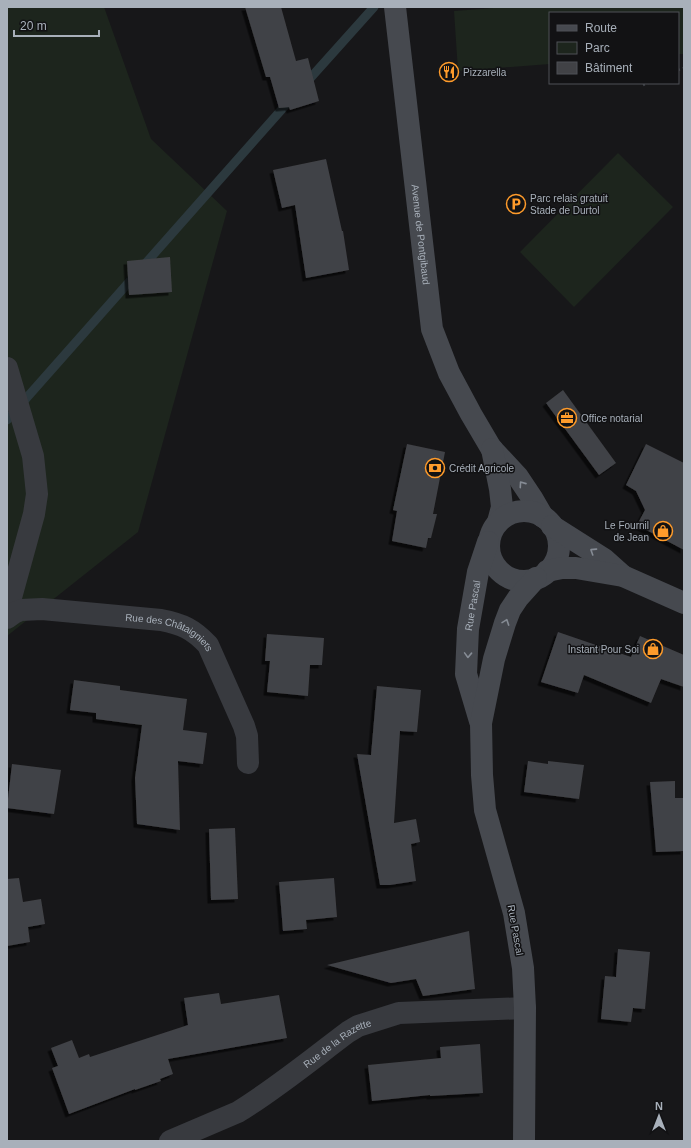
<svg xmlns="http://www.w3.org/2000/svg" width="691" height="1148" font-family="Arial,sans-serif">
<defs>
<filter id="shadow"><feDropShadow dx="-3.5" dy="3.5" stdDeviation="0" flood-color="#0009"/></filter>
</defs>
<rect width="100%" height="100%" fill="#171719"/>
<g fill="#1d251d">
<path d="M7 7H104L151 139 227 211 138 532 7 636Z"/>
<path d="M506 7H684V54H678V13H550V64L458 71 454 11Z"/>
<path d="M618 153 673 207 574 307 520 252Z"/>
</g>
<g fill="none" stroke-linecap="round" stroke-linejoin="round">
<g stroke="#2c393e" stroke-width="9">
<path d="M305 84 374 7"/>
<path d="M7 420 291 99"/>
</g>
</g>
<g fill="#414246" filter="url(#shadow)">
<path d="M245 7H281L296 61 308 58 319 101 290 110 289 107 279 108 270 77H266Z"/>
<path d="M326 159 342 231H343L349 270 306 278 295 205 282 208 273 170Z"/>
<path d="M170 257 172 292 129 295 127 261Z"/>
<path d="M563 390 616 463 599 475 546 403Z"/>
<path d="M407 444 445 452 433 514H437L431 538H428L426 548 392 541 397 511 393 510Z"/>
<path d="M646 444 684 463V550L637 525 645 510 636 491 626 485Z"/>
<path d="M558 632 631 657 640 636 684 655V687L661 679 651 703 584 675 578 693 541 682Z"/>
<path d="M267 634 324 638 322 665H310L308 696 267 692 270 661H265Z"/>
<path d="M74 680 120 686V690L187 699 183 730 207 733 203 764 178 761 180 830 137 824 135 778 142 725 96 719V713L70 710Z"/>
<path d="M377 686 421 690 417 732 400 731 394 823 416 819 420 842 411 844 416 881 390 885H380L357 754 371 755Z"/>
<path d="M528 761 548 764V761L584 765 579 799 524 792Z"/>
<path d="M12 764 61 770 54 814 7 808Z"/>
<path d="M675 781V798H684V851L656 852 650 782Z"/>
<path d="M235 828 238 899 211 900 209 829Z"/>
<path d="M19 878 23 902 41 899 45 924 28 927 30 942 7 946V879Z"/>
<path d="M334 878 337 917 306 920 307 929 283 931 279 882Z"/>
<path d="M469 931 475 989 423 996 416 979 391 983 327 965Z"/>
<path d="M618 949 650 952 645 1009 633 1008 631 1022 601 1019 605 976 616 977Z"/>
<path d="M219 993 221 1004 279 995 287 1038 168 1059 173 1074 160 1079 161 1081 135 1090V1089L69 1114 52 1068 58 1066 51 1048 72 1040 79 1058 89 1054 90 1057 188 1025 184 998Z"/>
<path d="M480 1044 483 1093 430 1096V1095L372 1101 368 1065 441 1058 440 1047Z"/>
</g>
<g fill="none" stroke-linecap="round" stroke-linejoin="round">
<g stroke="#3e4146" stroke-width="2.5" stroke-dasharray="2 3" stroke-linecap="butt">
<path d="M678 70 684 68"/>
<path d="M643 85 648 83"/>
</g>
<g stroke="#383a3f" stroke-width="22">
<path d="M7 368 33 456 37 494 34 514 7 612"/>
<path id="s1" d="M7 618 14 613 21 610 42 609 161 620C182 624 193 629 208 645L244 726 247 736 248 763"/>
<path id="s2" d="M170 1141 238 1112C277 1088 312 1059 348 1032L358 1026 399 1013 525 1008"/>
</g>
<g stroke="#46494f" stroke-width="22">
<path id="s3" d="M395 7 432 329 449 373 471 414 491 448 518 477 532 498 543 517"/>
<path d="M492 449 500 489 502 507 498 522"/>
<circle cx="524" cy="546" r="35"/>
<path d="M552 526 604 559 623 576"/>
<path d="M547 571 562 568H576L623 576 684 603"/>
<path id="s4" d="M480 721 466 674 468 629 478 572 488 542"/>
<path d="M524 1141 525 1008 523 968 514 913 485 810 482 775 481 723 494 659 505 623 510 610 518 598 536 578"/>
</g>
</g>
<defs><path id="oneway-chevron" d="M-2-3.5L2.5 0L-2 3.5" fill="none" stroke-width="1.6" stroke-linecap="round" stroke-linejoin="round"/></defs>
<g stroke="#868c95">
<use href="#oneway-chevron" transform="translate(522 484) rotate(-125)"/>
<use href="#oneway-chevron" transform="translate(593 551) rotate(-147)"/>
<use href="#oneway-chevron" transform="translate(506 622) rotate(-70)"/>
<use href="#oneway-chevron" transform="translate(468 655) rotate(92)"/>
</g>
<defs>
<symbol id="restaurant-ring" viewBox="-11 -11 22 22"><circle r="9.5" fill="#121214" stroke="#fe9b2b" stroke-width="1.5"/><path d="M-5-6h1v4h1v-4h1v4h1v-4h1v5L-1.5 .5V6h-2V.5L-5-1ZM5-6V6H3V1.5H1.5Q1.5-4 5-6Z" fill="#fe9b2b"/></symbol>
<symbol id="parking-ring" viewBox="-11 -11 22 22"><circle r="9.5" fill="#121214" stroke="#fe9b2b" stroke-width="1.5"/><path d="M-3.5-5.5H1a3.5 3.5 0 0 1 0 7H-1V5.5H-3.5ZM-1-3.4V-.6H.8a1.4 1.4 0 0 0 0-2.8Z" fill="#fe9b2b"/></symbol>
<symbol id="office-ring" viewBox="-11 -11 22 22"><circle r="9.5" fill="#121214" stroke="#fe9b2b" stroke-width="1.5"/><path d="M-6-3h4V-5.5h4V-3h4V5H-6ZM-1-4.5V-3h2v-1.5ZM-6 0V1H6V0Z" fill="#fe9b2b"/></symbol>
<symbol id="bank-ring" viewBox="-11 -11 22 22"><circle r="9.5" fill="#121214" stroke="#fe9b2b" stroke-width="1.5"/><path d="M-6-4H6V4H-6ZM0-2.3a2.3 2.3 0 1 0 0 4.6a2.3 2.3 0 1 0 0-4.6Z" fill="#fe9b2b"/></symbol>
<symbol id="shop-ring" viewBox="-11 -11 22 22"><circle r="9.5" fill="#121214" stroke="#fe9b2b" stroke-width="1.5"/><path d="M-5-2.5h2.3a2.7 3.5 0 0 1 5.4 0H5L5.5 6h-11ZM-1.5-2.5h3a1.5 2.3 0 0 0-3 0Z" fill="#fe9b2b"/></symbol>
</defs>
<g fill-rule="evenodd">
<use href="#restaurant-ring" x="438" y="61" width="22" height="22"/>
<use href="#parking-ring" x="505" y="193" width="22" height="22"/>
<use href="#office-ring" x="556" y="407" width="22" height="22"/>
<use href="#bank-ring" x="424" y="457" width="22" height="22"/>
<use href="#shop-ring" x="652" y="520" width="22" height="22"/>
<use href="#shop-ring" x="642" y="638" width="22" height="22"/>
</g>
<g text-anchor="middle" stroke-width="3" stroke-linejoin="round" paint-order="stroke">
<g font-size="10" fill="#a8b0ba" stroke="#121214" text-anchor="start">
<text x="463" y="76">Pizzarella</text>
<text x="530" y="202">Parc relais gratuit<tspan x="530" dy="12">Stade de Durtol</tspan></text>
<text x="581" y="422">Office notarial</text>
<text x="449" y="472">Crédit Agricole</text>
<text x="649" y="529" text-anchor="end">Le Fournil<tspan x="649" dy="12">de Jean</tspan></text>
<text x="639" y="653" text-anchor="end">Instant Pour Soi</text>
</g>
<g font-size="10" fill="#a8b0ba" stroke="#121214">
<text dy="4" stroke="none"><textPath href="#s3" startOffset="229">Avenue de Pontgibaud</textPath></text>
<text dy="4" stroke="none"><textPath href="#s4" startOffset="118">Rue Pascal</textPath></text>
<text dy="4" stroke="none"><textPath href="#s1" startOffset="169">Rue des Châtaigniers</textPath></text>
<text transform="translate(516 930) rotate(80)" y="4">Rue Pascal</text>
<text dy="4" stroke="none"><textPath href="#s2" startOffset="195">Rue de la Razette</textPath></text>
</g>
</g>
<rect width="691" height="1148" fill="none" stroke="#a8b0ba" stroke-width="16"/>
<rect x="549" y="12" width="130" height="72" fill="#121214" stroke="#4e5156"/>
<rect x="557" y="25" width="20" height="6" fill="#46494f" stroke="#4e5156"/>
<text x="585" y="32" font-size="12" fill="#a8b0ba">Route</text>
<rect x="557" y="42" width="20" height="12" fill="#1d251d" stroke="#4e5156"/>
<text x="585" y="52" font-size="12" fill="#a8b0ba">Parc</text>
<rect x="557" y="62" width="20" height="12" fill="#414246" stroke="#4e5156"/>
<text x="585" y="72" font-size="12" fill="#a8b0ba">Bâtiment</text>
<g transform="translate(659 1116)" stroke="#121214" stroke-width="3" paint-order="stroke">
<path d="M0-3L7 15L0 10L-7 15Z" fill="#a8b0ba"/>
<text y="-6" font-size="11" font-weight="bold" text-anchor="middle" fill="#a8b0ba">N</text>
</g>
<path d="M14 30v6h85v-6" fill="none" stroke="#a8b0ba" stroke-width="2"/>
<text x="20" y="30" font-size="12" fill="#a8b0ba" stroke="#121214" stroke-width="3" paint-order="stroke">20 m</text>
</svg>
